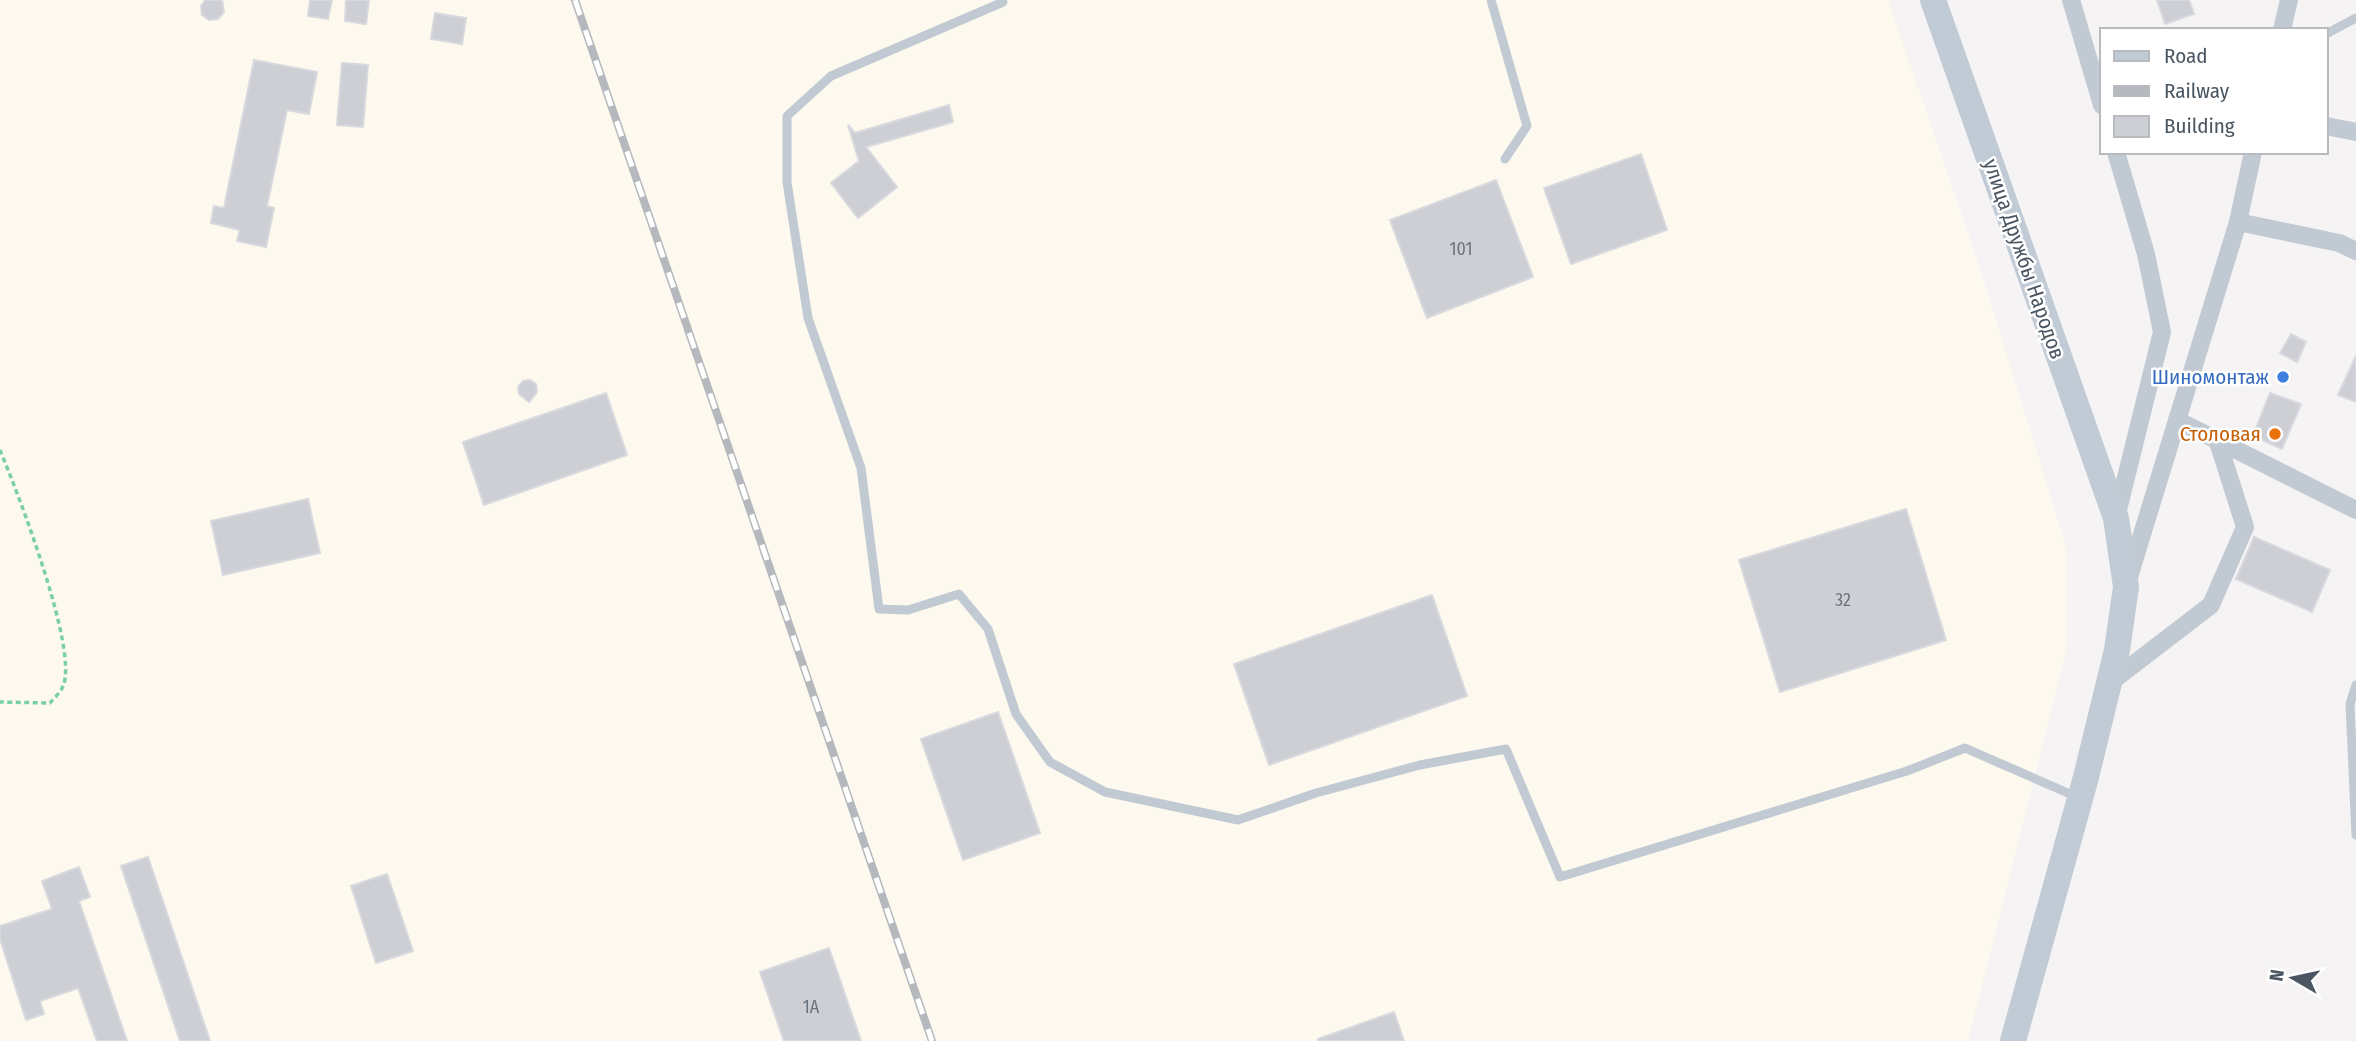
<svg xmlns="http://www.w3.org/2000/svg" width="2356" height="1041" font-family="'Fira Sans Condensed',sans-serif">
<rect width="100%" height="100%" fill="#f5f3f3"/>
<path fill="#fdf9ef" d="M0 0H1888L1979 265 2066 546V651L1968 1041H0Z"/>
<g fill="#cdcfd5" stroke="#d7d9de" stroke-width="2">
<path d="M205 0H222L224 12 218 19 209 20 202 15 201 6Z"/>
<path d="M310 0H332L328 19 308 16Z"/>
<path d="M346 0H369L366 24 345 21Z"/>
<path d="M2157 0H2189L2194 14 2165 24Z"/>
<path d="M435 13 466 18 462 44 431 39Z"/>
<path d="M254 60 317 72 309 114 287 110 267 206 274 208 266 247 237 241 240 230 211 223 214 206 224 208Z"/>
<path d="M342 63 368 65 363 127 337 125Z"/>
<path d="M949 105 953 122 866 147 897 187 858 218 831 183 859 161 848 125 855 133Z"/>
<path d="M1641 154 1667 230 1571 264 1544 188Z"/>
<path d="M1496 180 1533 277 1427 318 1390 220Z"/>
<path d="M2291 334 2306 342 2297 362 2280 353Z"/>
<path d="M2356 356V402L2338 395Z"/>
<path d="M530 380 536 384 537 392 529 402 519 394 518 387 523 381Z"/>
<path d="M606 393 627 455 484 505 463 442Z"/>
<path d="M2270 393 2301 404 2282 449 2253 436Z"/>
<path d="M308 499 320 553 223 575 211 521Z"/>
<path d="M1906 509 1946 640 1780 692 1739 560Z"/>
<path d="M2254 537 2330 570 2312 612 2236 579Z"/>
<path d="M1432 595 1467 696 1269 765 1234 664Z"/>
<path d="M998 712 1040 833 963 860 921 739Z"/>
<path d="M148 857 210 1041H180L121 866Z"/>
<path d="M79 867 90 897 79 901 127 1041H97L78 988 40 1001 44 1014 26 1020 0 939V926L52 909 42 881Z"/>
<path d="M387 874 413 951 376 963 351 886Z"/>
<path d="M829 948 861 1041H784L760 972Z"/>
<path d="M1394 1012 1404 1041H1318V1039Z"/>
</g>
<g fill="none" stroke-linecap="round" stroke-linejoin="round">
<path stroke="#7ad0a6" stroke-width="3.5" stroke-dasharray="5 3.5" stroke-linecap="butt" d="M0 450C17 491 79 650 63 686 61 692 54 698 50 703L0 702"/>
<g stroke="#c1cad2" stroke-width="9">
<path d="M1491 0 1527 126 1505 159"/>
<path d="M1003 2 831 76 787 116V182L808 318 861 468 879 609 908 610 959 594 988 629 1016 714 1050 762 1105 792 1238 820 1316 793 1420 765 1506 749 1560 877 1907 771 1965 748 2077 797"/>
<path d="M2326 34 2356 18"/>
<path d="M2356 685 2350 704 2356 835"/>
</g>
<g stroke="#c1cad2" stroke-width="18">
<path d="M2071 0 2102 105"/>
<path d="M2282 30 2289 0"/>
<path d="M2326 126 2356 132"/>
<path d="M2238 222 2339 243 2356 251"/>
<path d="M2177 420 2356 510"/>
<path d="M2116 518 2162 332 2146 254 2116 152"/>
<path d="M2128 580 2238 222 2253 152"/>
<path d="M2108 684 2211 605 2245 527 2218 442"/>
</g>
<path stroke="#c1cbd6" stroke-width="26" d="M1933 0 2116 518 2126 587 2117 650 2086 777 2013 1041"/>
<defs>
<path id="rail" d="M575 0 932 1041"/>
</defs>
<use href="#rail" stroke="#b5b8bd" stroke-width="8"/>
<use href="#rail" stroke="#fff" stroke-width="5" stroke-dasharray="16" stroke-linecap="butt"/>
</g>
<circle fill="#3f7fe0" stroke="#fff" stroke-width="2.5" cx="2283" cy="377" r="7"/>
<circle fill="#e8710a" stroke="#fff" stroke-width="2.5" cx="2275" cy="434" r="7"/>
<g text-anchor="middle" stroke-width="5" stroke-linejoin="round" paint-order="stroke">
<g font-size="18" fill="#6b747e">
<text x="1461" y="255">101</text>
<text x="1843" y="606">32</text>
<text x="811" y="1013">1А</text>
</g>
<g font-size="21" fill="#4a5661" stroke="#fff">
<text transform="translate(2024 259) rotate(71)" y="7">улица Дружбы Народов</text>
</g>
<g font-size="21" fill="#366cbe" stroke="#fff" text-anchor="end">
<text x="2269" y="384">Шиномонтаж</text>
</g>
<g font-size="21" fill="#c56008" stroke="#fff" text-anchor="end">
<text x="2261" y="441">Столовая</text>
</g>
</g>
<rect x="2100" y="28" width="228" height="126" fill="#ffffff" stroke="#b7bbc0" stroke-width="2"/>
<rect x="2114" y="51" width="35" height="10" fill="#c1cbd6" stroke="#b7bbc0" stroke-width="2"/>
<text x="2164" y="63" font-size="21" fill="#4a5661">Road</text>
<rect x="2114" y="86" width="35" height="10" fill="#b5b8bd" stroke="#b7bbc0" stroke-width="2"/>
<text x="2164" y="98" font-size="21" fill="#4a5661">Railway</text>
<rect x="2114" y="116" width="35" height="21" fill="#cdcfd5" stroke="#b7bbc0" stroke-width="2"/>
<text x="2164" y="133" font-size="21" fill="#4a5661">Building</text>
<g transform="translate(2293 978) rotate(279)" stroke="#ffffff" stroke-width="5" paint-order="stroke">
<path d="M0-5L12 26L0 18L-12 26Z" fill="#4a5661"/>
<text y="-10" font-size="19" font-weight="bold" text-anchor="middle" fill="#4a5661">N</text>
</g>
</svg>
